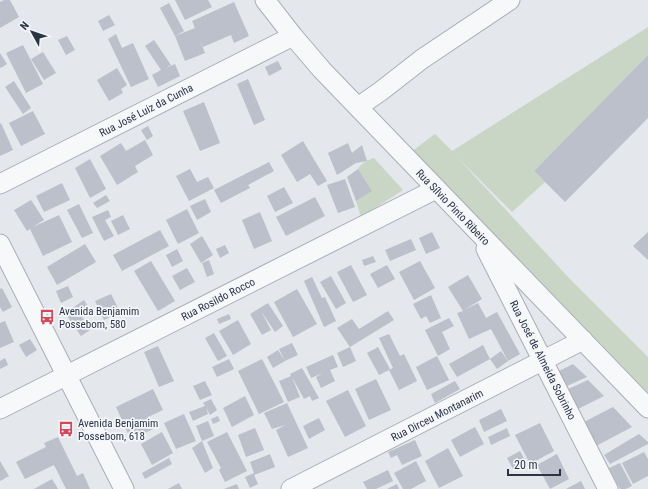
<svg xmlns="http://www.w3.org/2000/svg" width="648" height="489" font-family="'Roboto Condensed',sans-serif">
<rect width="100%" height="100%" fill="#e4e7ec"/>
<g fill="#c9d6c5">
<path d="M648 27V55L534 171 545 182 512 212 456 156 569 278 648 357V398L411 152 435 134 452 151Z"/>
<path d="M374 158 403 190 361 217 356 201 371 191 358 169C361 163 368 160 374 158Z"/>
</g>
<g fill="#bbc0ca">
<path d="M4 0H10L19 17 0 28V2Z"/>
<path d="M175 0H208L212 7 185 20Z"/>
<path d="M234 2 249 36 234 43 231 35 203 47 199 38 205 53 185 61 175 36 160 8 169 3 184 31 175 36 195 28 192 21Z"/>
<path d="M109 15 115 25 103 31 98 21Z"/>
<path d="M116 34 122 48 133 43 149 79 131 87 108 39Z"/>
<path d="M67 36 75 50 66 55 58 40Z"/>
<path d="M154 40 171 65 166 68 175 64 180 76 158 87 152 75 161 70 145 46Z"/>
<path d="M23 45 43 84 26 93 6 53Z"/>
<path d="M43 52 56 73 44 80 31 59Z"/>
<path d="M0 53 7 64 1 68 0 67Z"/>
<path d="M648 55V118L565 202 534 171Z"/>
<path d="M278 61 282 69 269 76 265 67Z"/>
<path d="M117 68 127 85 121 89 123 93 109 101 97 80Z"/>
<path d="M248 79 265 120 254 125 237 84Z"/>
<path d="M14 81 31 108 23 114 5 87Z"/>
<path d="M204 102 220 143 200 151 183 111Z"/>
<path d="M33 111 45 134 21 146 9 123Z"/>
<path d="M1 123 13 150 0 156V124Z"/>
<path d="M148 126 153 136 147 140 141 130Z"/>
<path d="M145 140 153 155 135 166 138 172 117 185 100 156 121 143 126 151Z"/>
<path d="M303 141 327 181 318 186 310 174 297 182 281 155Z"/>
<path d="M348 143 352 153 362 145 367 161 356 163 337 175 328 153Z"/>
<path d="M90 159 106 189 90 198 75 168Z"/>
<path d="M269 162 274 171 248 185 250 188 221 203 214 190Z"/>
<path d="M190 169 197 182 208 177 214 188 189 201 176 176Z"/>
<path d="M358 169 372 191 356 201 347 177Z"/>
<path d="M345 179 355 207 338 213 327 185Z"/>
<path d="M62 183 70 200 44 212 36 196Z"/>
<path d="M284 187 293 203 275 212 267 196Z"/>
<path d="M106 195 110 201 97 208 93 203Z"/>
<path d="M315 197 325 216 286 236 276 217Z"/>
<path d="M205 199 211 212 197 220 190 206Z"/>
<path d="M31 200 44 220 33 227 59 215 72 242 43 256 30 229 27 231 14 210Z"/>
<path d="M79 204 93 233 82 238 67 210Z"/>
<path d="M187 209 199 233 178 244 166 220Z"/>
<path d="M108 210 111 217 105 220 114 236 104 241 92 217Z"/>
<path d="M260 212 272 241 254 249 242 220Z"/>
<path d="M123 215 130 229 118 235 111 221Z"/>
<path d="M160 230 169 246 122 271 113 255Z"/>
<path d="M432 232 440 248 426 254 419 238Z"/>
<path d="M648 232V260L633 246Z"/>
<path d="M202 236 213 255 201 263 190 244Z"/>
<path d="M411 239 416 250 390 261 385 250Z"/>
<path d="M85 244 96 262 57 285 47 267Z"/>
<path d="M225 245 229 253 220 258 216 249Z"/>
<path d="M177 249 183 261 172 267 166 255Z"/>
<path d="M373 256 376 262 364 266 362 260Z"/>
<path d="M209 260 214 274 207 277 202 263Z"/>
<path d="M151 261 175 301 158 311 134 271Z"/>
<path d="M420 261 435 288 414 300 399 272Z"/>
<path d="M351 265 367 295 353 302 337 272Z"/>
<path d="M387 265 395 279 378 288 370 274Z"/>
<path d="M187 268 195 282 180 290 172 276Z"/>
<path d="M468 275 482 299 464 310 478 303 486 318 497 312 520 354 508 361 491 329 469 339 457 313 463 311 448 287Z"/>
<path d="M331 276 346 303 336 309 320 282Z"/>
<path d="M312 277 322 298 325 297 336 321 324 327 304 281Z"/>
<path d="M68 286 73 297 61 303 56 291Z"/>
<path d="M2 288 12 307 3 312 0 307V289Z"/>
<path d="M297 289 317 324 293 337 274 302Z"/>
<path d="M111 294 120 312 104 320 95 301Z"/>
<path d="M431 295 441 318 430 323 426 316 421 319 413 304Z"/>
<path d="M84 300 91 311 82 317 90 330 81 336 65 313Z"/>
<path d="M268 303 283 326 275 332 261 311 271 330 262 335 250 314Z"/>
<path d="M388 311 394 320 350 347 337 328 352 319 359 329Z"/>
<path d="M229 314 231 319 219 324 217 319Z"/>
<path d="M449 318 454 326 442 332 450 349 438 356 425 330Z"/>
<path d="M238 320 251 344 233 355 219 331Z"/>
<path d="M5 321 14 342 0 348V323Z"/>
<path d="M214 333 227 356 218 361 205 338Z"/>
<path d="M389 334 400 356 404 354 417 381 399 390 389 370 379 375 367 353 378 347 390 369 389 370 393 368 379 338Z"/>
<path d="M30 339 37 350 26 357 19 345Z"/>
<path d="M292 343 298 355 285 361 273 368 267 357 278 350 285 361 279 349Z"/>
<path d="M483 345 490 359 457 377 449 364Z"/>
<path d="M158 346 174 381 159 387 144 352Z"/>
<path d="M350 347 356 361 343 367 337 353Z"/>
<path d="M501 351 508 361 497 369 490 359Z"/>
<path d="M333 355 338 367 330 370 335 381 321 388 316 377 323 373 311 378 306 367Z"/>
<path d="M437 356 449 380 427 390 416 367Z"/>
<path d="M5 358 8 365 0 369V361Z"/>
<path d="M229 359 234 369 217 377 212 367Z"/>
<path d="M262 359 284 402 259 414 238 371Z"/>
<path d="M573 364 587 377 567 386 559 371Z"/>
<path d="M302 368 319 398 312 401 310 396 304 399 292 377 300 397 288 402 279 381 291 376 290 374Z"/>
<path d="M376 379 391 410 369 420 355 389Z"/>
<path d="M588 380 604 396 578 409 568 389Z"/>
<path d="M205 381 212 395 200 400 193 386Z"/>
<path d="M455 381 460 389 435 403 431 394Z"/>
<path d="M153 389 163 410 148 417 153 429 131 440 116 407Z"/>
<path d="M348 390 366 426 345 437 326 401Z"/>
<path d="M245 396 254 415 232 427 223 408Z"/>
<path d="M211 399 217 410 210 415 206 408 208 414 193 421 189 412 205 406 203 403Z"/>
<path d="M287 403 308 448 288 457 276 430 285 425 272 429 264 413Z"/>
<path d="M613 407 632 427 596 446 584 422Z"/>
<path d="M501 409 507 421 484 432 479 420Z"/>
<path d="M184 414 196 441 176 449 164 423Z"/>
<path d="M218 416 220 421 213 424 211 419Z"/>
<path d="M319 418 325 430 309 439 303 426Z"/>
<path d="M208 421 214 436 202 441 196 426Z"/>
<path d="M540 423 554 451 530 464 515 435Z"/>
<path d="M475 427 484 444 460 457 451 440Z"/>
<path d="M255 428 264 450 246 457 238 435Z"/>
<path d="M507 428 510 436 491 445 488 437Z"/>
<path d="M162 432 173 453 152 465 141 444Z"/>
<path d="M227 432 247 471 225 482 219 470 221 468 207 442Z"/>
<path d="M639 434 648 442V444L610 464 604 455Z"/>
<path d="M58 437 77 476 83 473 90 489H66L54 465 25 479 16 462 46 447 44 443Z"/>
<path d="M415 440 422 456 402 465 397 455 391 458 388 452Z"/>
<path d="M202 441 213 468 205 473 192 448Z"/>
<path d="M448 448 463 476 439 488 425 461Z"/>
<path d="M520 451 526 462 513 469 507 458Z"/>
<path d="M644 452 648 459V476L633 484 622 463Z"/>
<path d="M270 454 275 467 254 475 258 484 250 488 245 477 254 473 250 462Z"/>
<path d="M557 454 569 479 550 489 537 465Z"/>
<path d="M169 458 172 464 145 479 142 473Z"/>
<path d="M0 461 9 476 0 481Z"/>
<path d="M416 461 426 481 411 489H403L394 473Z"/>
<path d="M620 463 632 486 626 489H620L609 468Z"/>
<path d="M388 470 393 481 376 489H367L363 482Z"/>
<path d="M52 479 58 489H34Z"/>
<path d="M581 481 585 489H566Z"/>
<path d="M179 483 182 489H168Z"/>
<path d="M237 484 239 489H224Z"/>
<path d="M397 484 399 489H387Z"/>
</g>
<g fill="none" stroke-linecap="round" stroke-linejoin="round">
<defs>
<g id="minor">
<path d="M265 0 293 36 322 70 648 408"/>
<path d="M358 107 381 91 422 59 510 0"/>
<path d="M0 184 293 36"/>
<path d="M0 244 124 489"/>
<path d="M486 249 608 489"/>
<path d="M0 409 436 189"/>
<path d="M291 489 583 340"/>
</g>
</defs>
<use href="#minor" stroke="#a9aeb7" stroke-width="21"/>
<use href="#minor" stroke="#f7f8fa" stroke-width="19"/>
</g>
<defs>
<symbol id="bus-bare" viewBox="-9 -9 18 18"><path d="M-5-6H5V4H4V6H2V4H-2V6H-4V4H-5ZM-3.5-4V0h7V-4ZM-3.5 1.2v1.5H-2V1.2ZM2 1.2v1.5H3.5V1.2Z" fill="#d1495b" stroke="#f4f6f9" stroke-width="2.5" paint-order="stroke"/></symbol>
</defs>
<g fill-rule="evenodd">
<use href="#bus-bare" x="36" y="306" width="22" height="22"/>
<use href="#bus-bare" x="55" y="418" width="22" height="22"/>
</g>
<g text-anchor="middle" stroke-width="3.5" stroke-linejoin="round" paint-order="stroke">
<g font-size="11" fill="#2b3445" stroke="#f4f6f9">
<text transform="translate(146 110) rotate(-27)" y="4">Rua José Luiz da Cunha</text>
<text transform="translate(453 207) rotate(46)" y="4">Rua Sílvio Pinto Ribeiro</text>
<text transform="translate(218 299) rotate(-27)" y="4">Rua Rosildo Rocco</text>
<text transform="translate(543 360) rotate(63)" y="4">Rua José de Almeida Sobrinho</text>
<text transform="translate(437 415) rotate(-27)" y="4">Rua Dirceu Montanarim</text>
</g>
<g font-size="11" fill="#2b3445" stroke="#f4f6f9" text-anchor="start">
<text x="59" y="315">Avenida Benjamim<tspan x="59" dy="13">Possebom, 580</tspan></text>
<text x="78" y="427">Avenida Benjamim<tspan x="78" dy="13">Possebom, 618</tspan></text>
</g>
</g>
<g transform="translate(32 32) rotate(310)" stroke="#f4f6f9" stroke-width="3" paint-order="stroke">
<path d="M0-3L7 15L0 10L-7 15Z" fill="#2b3445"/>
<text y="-6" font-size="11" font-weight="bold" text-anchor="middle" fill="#2b3445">N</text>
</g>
<path d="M508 469v6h52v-6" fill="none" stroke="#2b3445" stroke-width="2"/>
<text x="514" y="469" font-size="12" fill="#2b3445" stroke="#f4f6f9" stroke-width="3" paint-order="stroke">20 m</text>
</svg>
